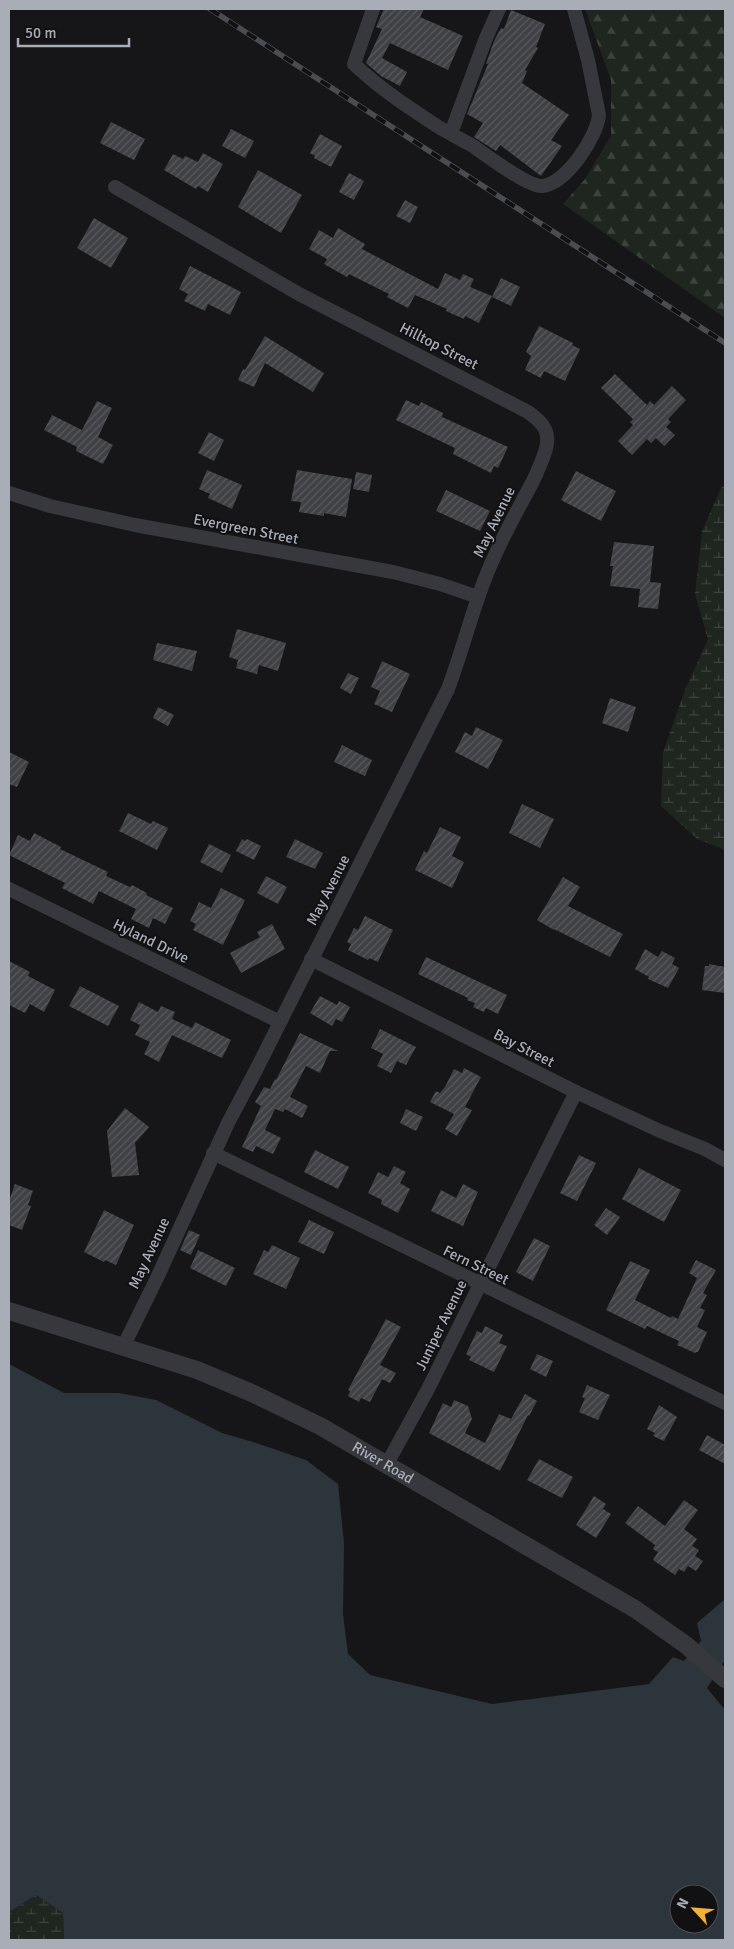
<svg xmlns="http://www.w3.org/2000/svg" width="734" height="1949" font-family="Signika,sans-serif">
<defs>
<pattern id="forest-firs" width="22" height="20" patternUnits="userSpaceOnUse" patternTransform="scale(1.25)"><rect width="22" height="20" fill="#1e261f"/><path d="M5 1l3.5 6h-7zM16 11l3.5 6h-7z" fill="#3c433d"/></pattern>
<pattern id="wetland-marsh" width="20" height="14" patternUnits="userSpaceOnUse" patternTransform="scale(1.25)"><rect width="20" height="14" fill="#1e261f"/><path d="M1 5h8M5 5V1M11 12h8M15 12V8" fill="none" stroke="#3c433d"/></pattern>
<pattern id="building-hatch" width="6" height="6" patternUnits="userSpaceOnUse" patternTransform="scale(1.25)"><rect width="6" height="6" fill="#404145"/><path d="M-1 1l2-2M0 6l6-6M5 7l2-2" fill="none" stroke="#595a5e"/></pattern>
</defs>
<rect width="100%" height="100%" fill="#161618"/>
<path fill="url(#forest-firs)" d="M585 9H725V318L563 204 585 179 611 136V80Z"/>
<g fill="url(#wetland-marsh)">
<path d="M725 485V850L697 839 661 806 663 752 685 690 708 639 695 594 702 531 721 488Z"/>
<path d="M36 1895 63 1913 64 1940H9V1912Z"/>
</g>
<path fill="#2c353c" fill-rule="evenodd" d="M9 1364 64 1393H119L156 1400 222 1433 253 1442 306 1460 338 1484 344 1543 343 1614 348 1654 370 1675 492 1704 649 1684 673 1657 684 1661 701 1641 697 1623 725 1599V1660L707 1688 725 1710V1940H64L63 1913 36 1895 9 1912ZM679 1894H709V1924H679Z"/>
<g fill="url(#building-hatch)">
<path d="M384 9H424L420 17 463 36 448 70 390 43 382 58 407 72 400 86 381 76 366 63 382 29 376 27Z"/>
<path d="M511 10 545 24 536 47 538 48 525 70 527 71 522 83 569 115 551 140 562 146 541 176 500 145 496 151 474 137 483 123 467 114 488 64H486L494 41 501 28 504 29Z"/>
<path d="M111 122 145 139 134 160 100 143Z"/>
<path d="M231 129 254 141 245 158 222 146Z"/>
<path d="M320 134 342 146 331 167 314 158 315 156 310 153Z"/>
<path d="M203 153 223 164 208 192 198 186 196 189 164 170 173 154 183 159 185 156 198 162Z"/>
<path d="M258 170 302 195 281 233 238 207Z"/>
<path d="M349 173 364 181 354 200 339 192Z"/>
<path d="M405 200 418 207 410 223 396 216Z"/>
<path d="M94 218 128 238 111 268 77 248Z"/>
<path d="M338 228 365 244 362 249 438 289 445 273 460 280 463 274 474 279 470 287 492 296 479 323 465 316 464 319 446 311 447 309 415 295 408 308 387 297 389 294 349 274 347 277 324 264 327 259 309 249 319 230 333 238Z"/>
<path d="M190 266 241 292 230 315 208 304 205 311 184 301 188 294 179 289Z"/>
<path d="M501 278 520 287 511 306 492 297Z"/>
<path d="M539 326 573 343 572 345 580 349 565 381 544 371 541 378 525 370 531 356 526 352Z"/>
<path d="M265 336 324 373 313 392 265 363 254 387 238 380 243 369 245 370Z"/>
<path d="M615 374 647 405 650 401 654 405 672 386 686 400 668 419 671 422 666 427 675 435 664 446 656 438 651 443 647 439 632 455 618 441 633 425 630 422 633 419 601 388Z"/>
<path d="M406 400 419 406 421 402 443 413 442 417 508 447 498 468 494 466 491 473 453 454 455 448 396 420Z"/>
<path d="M97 401 112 408 98 437 113 445 103 464 76 451 77 447 44 430 52 415 82 430Z"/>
<path d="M209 432 224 440 214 461 198 453Z"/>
<path d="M207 470 242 485 232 509 208 498 210 494 199 489Z"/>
<path d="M297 470 352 479 346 517 324 513V516L299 512 301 502 291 501Z"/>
<path d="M576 471 616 491 601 521 561 500Z"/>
<path d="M356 472 372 475 369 492 353 489Z"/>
<path d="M446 490 490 511 480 531 436 511Z"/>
<path d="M614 542 654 546 650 582 661 583 658 609 638 607 640 589 610 586 613 566H610Z"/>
<path d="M237 629 286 643 278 671 259 665 257 674 236 668 238 660 229 657Z"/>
<path d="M157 643 197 651 192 671 153 660Z"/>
<path d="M382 661 410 674 392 712 374 704 380 691 371 687Z"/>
<path d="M348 673 359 678 351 694 340 688Z"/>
<path d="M610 698 636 707 628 732 602 723Z"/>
<path d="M158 707 174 715 168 726 153 718Z"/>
<path d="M476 727 503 740 488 769 455 752 465 732 472 736Z"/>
<path d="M342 745 372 760 365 776 334 762Z"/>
<path d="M9 752 29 762 17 787 9 784Z"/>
<path d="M522 804 554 819 540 848 509 833Z"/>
<path d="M128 813 151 824 153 821 168 828 157 850 119 831Z"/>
<path d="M440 827 461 837 452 856 464 862 452 888 415 870 424 851 427 853Z"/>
<path d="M34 833 61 847 60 849 108 872 106 876 130 887 132 885 147 893 146 895 173 908 165 924 153 918 149 928 131 919 136 909 99 891 93 904 62 888 65 883 9 855 18 835 30 841Z"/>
<path d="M242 839 245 841 247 839 261 846 254 860 236 851Z"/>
<path d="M295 839 323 853 315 869 286 857Z"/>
<path d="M209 844 231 855 222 873 200 862Z"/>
<path d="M266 876 287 887 278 904 257 893Z"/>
<path d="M563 877 580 887 568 906 623 934 610 957 554 929V930L537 920Z"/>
<path d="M221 888 245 900 223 945 193 930 196 924 190 921 199 902 211 908Z"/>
<path d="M365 916 393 930 378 962 369 958 368 960 348 950 351 944 347 942 354 928 358 930Z"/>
<path d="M272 924 285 949 241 973 230 953 260 937 257 932Z"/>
<path d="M645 949 658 957 662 951 675 958 672 964 679 968 668 988 648 979 649 977 635 969Z"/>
<path d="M426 957 507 995 498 1014 486 1008 484 1012 473 1007 475 1003 467 1000 468 998 418 974Z"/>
<path d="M9 961 30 972 28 976 55 990 44 1012 30 1004 25 1013 9 1005Z"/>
<path d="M709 964 725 967V993L702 990 705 966H709Z"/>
<path d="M80 986 119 1006 108 1026 69 1006Z"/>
<path d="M320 996 337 1005 339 1001 350 1007 342 1022 336 1019 332 1026 310 1013Z"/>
<path d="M139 1002 158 1012 161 1006 175 1012 172 1019 192 1028 195 1022 231 1040 222 1058 172 1035 159 1062 144 1054 150 1042 135 1035 140 1025 130 1020Z"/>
<path d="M380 1029 416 1047 406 1065 397 1061 391 1073 377 1066 383 1054 371 1048Z"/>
<path d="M300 1033 338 1051H330L320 1073 306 1066 290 1097 308 1106 302 1118 285 1109 283 1112 275 1109 265 1130 281 1138 273 1154 256 1146 253 1152 242 1147 261 1106 255 1102 264 1087 270 1089 275 1079 276 1080Z"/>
<path d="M464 1068 481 1077 465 1107 472 1110 457 1136 445 1129 454 1114 430 1102 436 1091 440 1093 445 1087 454 1069 462 1073Z"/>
<path d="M125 1108 149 1127 135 1143 139 1175 112 1177 107 1131Z"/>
<path d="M406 1109 423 1117 416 1131 400 1123Z"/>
<path d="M315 1150 349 1167 338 1189 304 1172Z"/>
<path d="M579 1155 596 1163 577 1201 560 1193Z"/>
<path d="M394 1166 406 1172 400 1183 410 1189 398 1213 381 1204 382 1200 368 1193 378 1172 388 1177Z"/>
<path d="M639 1168 681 1190 664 1222 622 1199Z"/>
<path d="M15 1184 33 1191 28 1205 31 1206 22 1230 9 1225V1201Z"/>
<path d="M463 1184 478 1192 463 1226 431 1211 441 1190 456 1198Z"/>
<path d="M606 1208 620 1217 607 1235 594 1225Z"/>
<path d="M104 1210 134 1225 116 1265 105 1260 104 1262 84 1252Z"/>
<path d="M309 1220 334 1232 324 1254 298 1242Z"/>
<path d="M189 1230 200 1235 191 1255 180 1250Z"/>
<path d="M534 1238 550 1246 533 1281 516 1272Z"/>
<path d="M272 1245 300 1258 286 1289 253 1274 264 1250 268 1252Z"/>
<path d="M198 1250 235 1268 226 1286 190 1268Z"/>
<path d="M696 1260 716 1270 703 1293 707 1295 700 1308 705 1310 697 1327 707 1332 698 1352H696L695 1353 677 1345 679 1341 647 1326 645 1329 606 1310 630 1261 650 1270 635 1300 671 1318 672 1316 678 1319 697 1278 689 1273Z"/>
<path d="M386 1319 401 1327 380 1365 396 1373 390 1383 382 1379 370 1402 361 1398 359 1402 348 1396 350 1391 348 1390Z"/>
<path d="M485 1326 503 1335 499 1343 507 1346 494 1372 469 1360 471 1357 466 1354 477 1331 482 1333Z"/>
<path d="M537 1354 553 1361 546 1377 530 1369Z"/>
<path d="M587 1385 610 1395 598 1420 579 1412 585 1398 582 1397Z"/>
<path d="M525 1394 537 1401 529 1416 528 1415 500 1471 429 1433 443 1403 451 1407 454 1400 468 1406 472 1419 465 1433 485 1443 499 1414 511 1419Z"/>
<path d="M659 1405 677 1417 664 1441 653 1436 655 1433 647 1429Z"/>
<path d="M707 1435 725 1445V1464L699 1450Z"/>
<path d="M539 1459 573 1477 562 1498 527 1480Z"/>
<path d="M594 1496 606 1504 603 1509 611 1514 596 1538 576 1525Z"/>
<path d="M684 1500 698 1510 684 1529 697 1539 692 1546 699 1550 695 1556 703 1561 696 1571 688 1566 684 1572 679 1569 675 1575 653 1560 658 1552 653 1549 655 1545 625 1523 638 1506 665 1526Z"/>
</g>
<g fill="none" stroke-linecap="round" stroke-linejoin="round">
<g stroke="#37383d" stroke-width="14">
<path d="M373 9 354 64C379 88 408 107 437 126 448 133 461 139 473 146 486 155 528 187 542 186 566 184 597 137 599 115L588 60 574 9"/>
<path d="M451 133 486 38 499 9"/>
<path d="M115 187 299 294 528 412C539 420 549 428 547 443 546 454 540 464 536 475 523 501 508 526 496 553 475 597 465 644 448 689L255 1072 228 1123 157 1278 124 1345"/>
<path d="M9 493 50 506 135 525 393 572 440 584 478 597"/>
<path d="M9 889 280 1022"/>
<path d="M311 959 576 1092 660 1131 705 1149 725 1160"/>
<path d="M213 1153 725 1403"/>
<path d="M387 1464 428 1389 576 1092"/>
</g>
<path stroke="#37383d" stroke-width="18" id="s1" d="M9 1311 197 1370 254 1394 320 1426 635 1609 686 1645 725 1679"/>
<defs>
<path id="rail" d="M210 9 725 343"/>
</defs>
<use href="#rail" stroke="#4a4c52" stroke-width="5.5"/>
<use href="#rail" stroke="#111113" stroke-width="4" stroke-dasharray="11" stroke-linecap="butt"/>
</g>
<g text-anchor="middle" stroke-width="4" stroke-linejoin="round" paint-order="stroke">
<g font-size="15" fill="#a8adb8" stroke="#111113">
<text transform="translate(439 346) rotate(27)" y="5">Hilltop Street</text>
<text transform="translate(494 522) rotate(-64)" y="5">May Avenue</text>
<text transform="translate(246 529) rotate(11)" y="5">Evergreen Street</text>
<text transform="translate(328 890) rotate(-63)" y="5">May Avenue</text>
<text transform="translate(151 941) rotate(26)" y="5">Hyland Drive</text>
<text transform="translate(524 1048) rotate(27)" y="5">Bay Street</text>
<text transform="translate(149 1253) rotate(-65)" y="5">May Avenue</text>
<text transform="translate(476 1265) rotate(26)" y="5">Fern Street</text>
<text transform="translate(441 1325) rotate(-64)" y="5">Juniper Avenue</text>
<text dy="5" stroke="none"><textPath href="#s1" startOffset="405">River Road</textPath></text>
</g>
</g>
<rect width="734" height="1949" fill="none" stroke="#a8adb8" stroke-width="20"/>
<g transform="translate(694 1909) rotate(296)"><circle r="24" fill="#111113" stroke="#4d4f55"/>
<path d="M0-4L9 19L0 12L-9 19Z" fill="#f2b134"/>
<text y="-8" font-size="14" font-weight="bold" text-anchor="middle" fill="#a8adb8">N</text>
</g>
<path d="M18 38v8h111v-8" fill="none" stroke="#a8adb8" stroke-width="2.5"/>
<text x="25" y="38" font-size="15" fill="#a8adb8" stroke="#111113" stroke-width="4" paint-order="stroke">50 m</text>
</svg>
